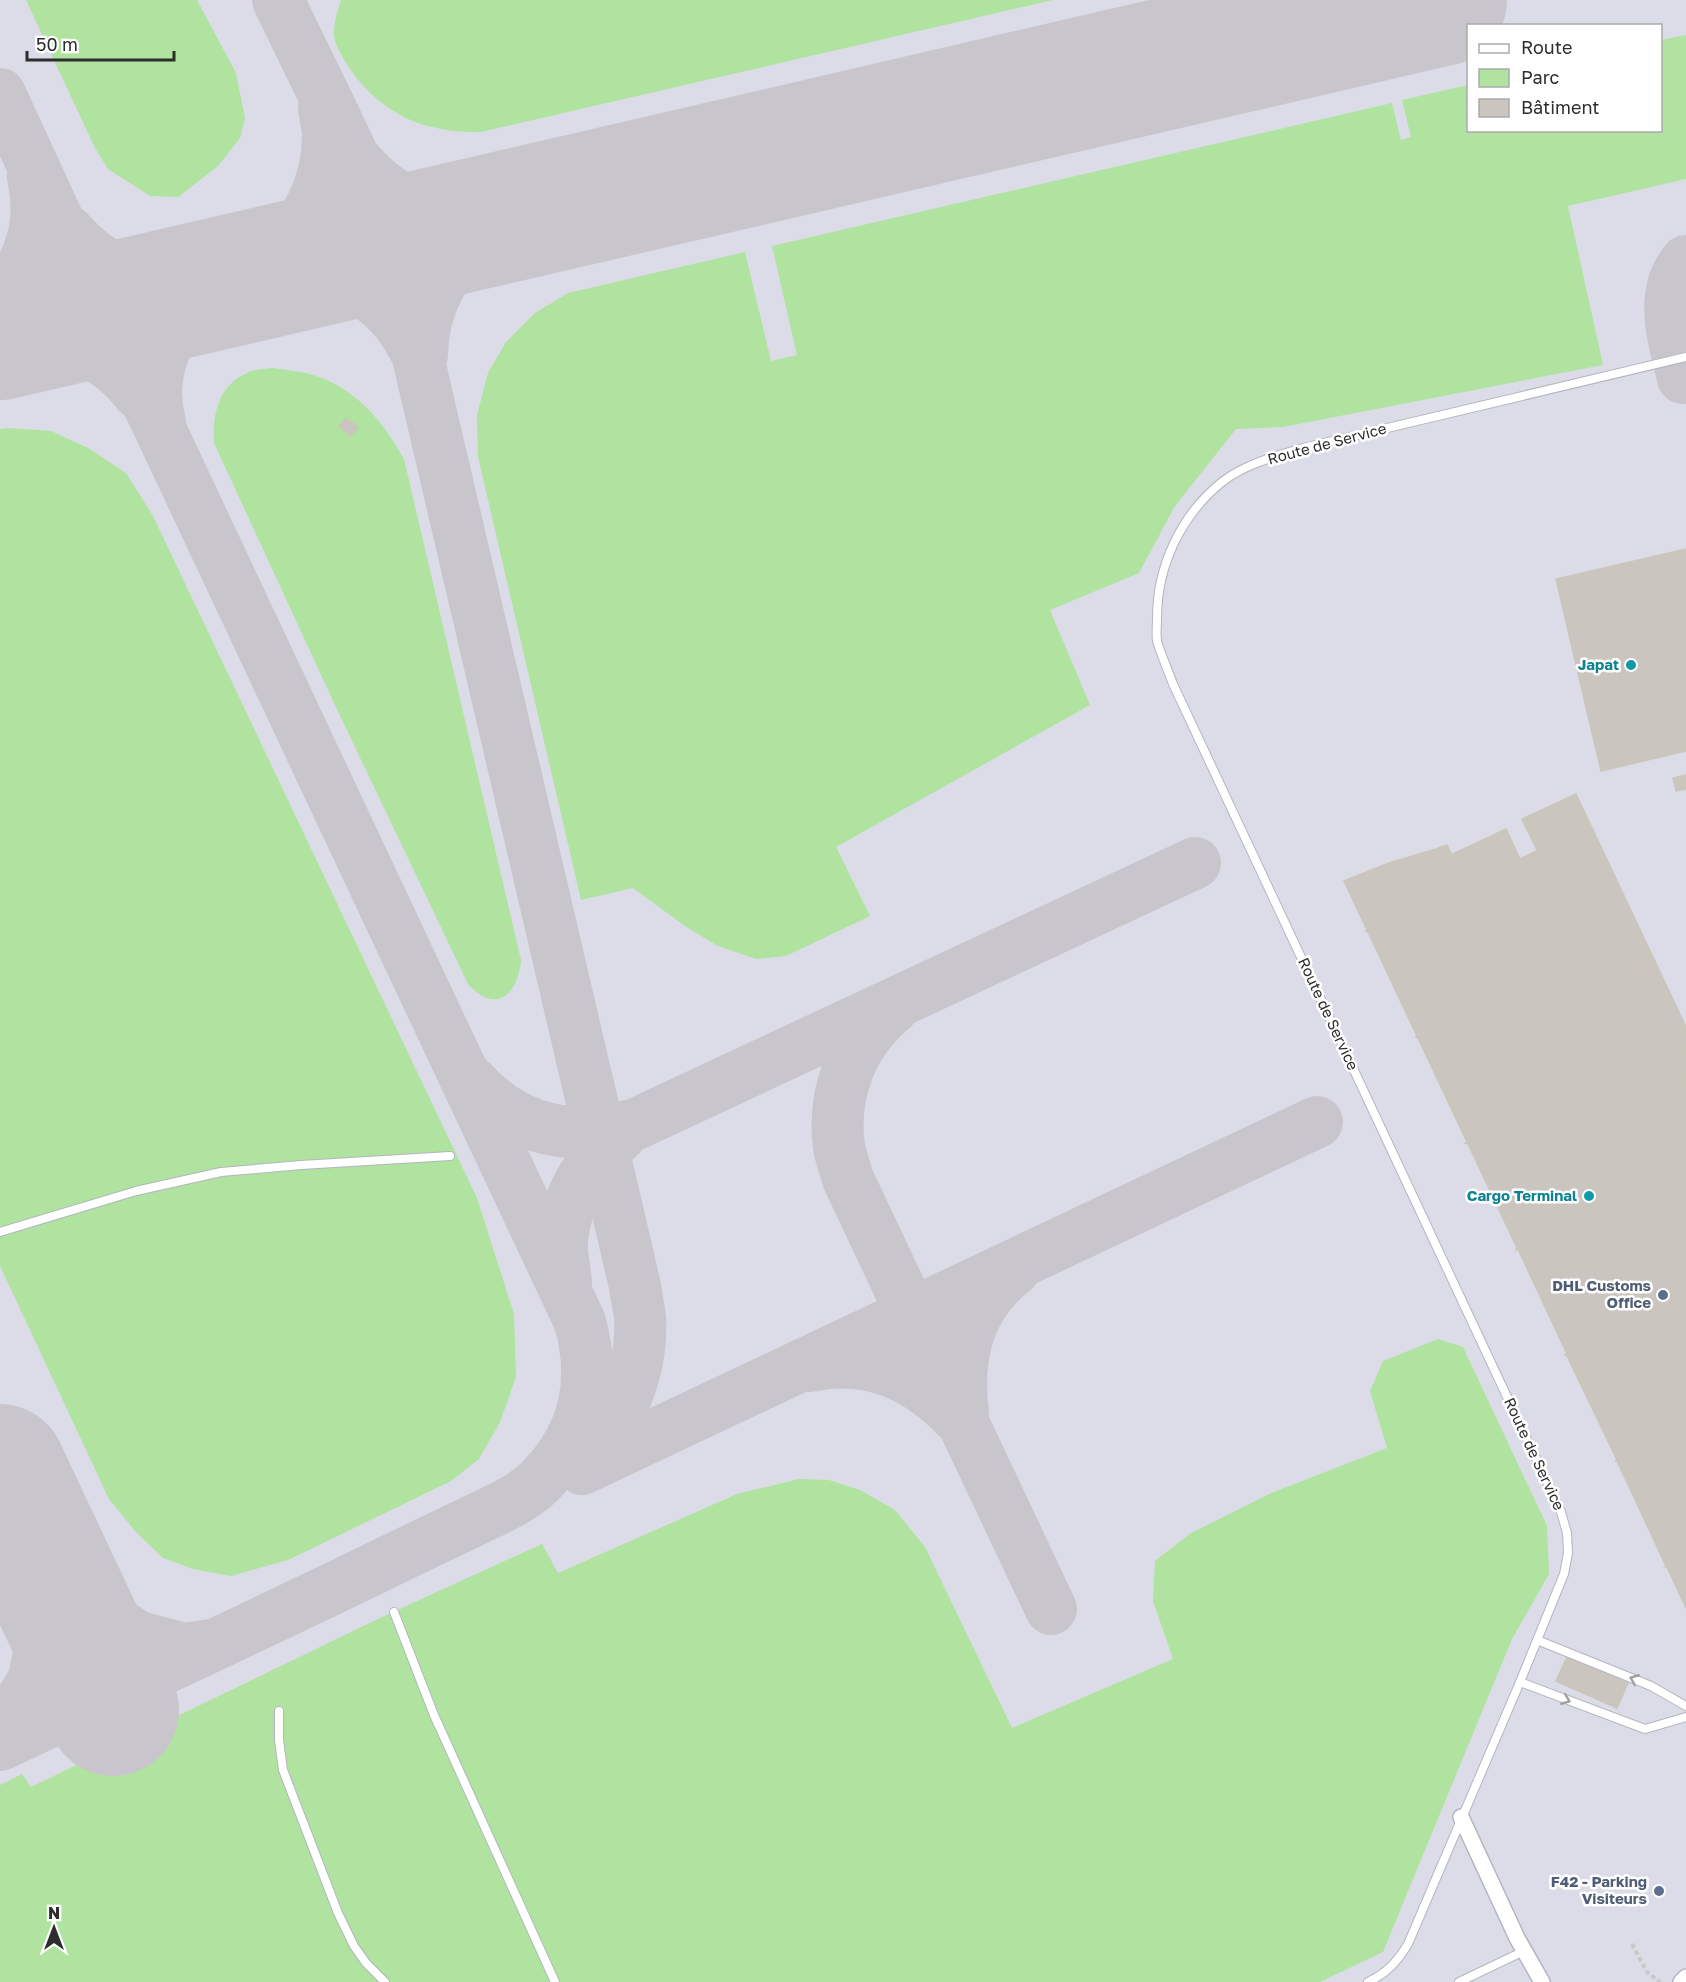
<svg xmlns="http://www.w3.org/2000/svg" width="1686" height="1982" font-family="'Golos Text',sans-serif">
<rect width="100%" height="100%" fill="#eeeae0"/>
<path fill="#dbdce7" fill-rule="evenodd" d="M0 0H1686V1982H0ZM1468 26H1660V130H1468Z"/>
<g fill="#afe39f">
<path d="M26 0H197L236 73 245 118 240 138 218 166 178 197 150 196 108 169 95 148Z"/>
<path d="M341 0H1053L481 132C426 133 383 116 350 69 345 61 335 46 334 36 333 25 338 10 341 0Z"/>
<path d="M1686 35V179L1568 206 1603 365 1283 427 1236 429 1175 506 1139 573 1050 610 1090 705 836 847 870 916 786 956 756 959 718 946 685 926 633 888 581 900 478 457 477 415 488 373 506 342 535 313 568 293 745 252 771 361 797 355 772 246 1392 103 1401 140 1411 137 1402 100 1468 85V130H1660L1661 40Z"/>
<path d="M272 368C285 370 298 371 310 374 354 386 383 421 404 459L521 960C518 995 496 1015 468 984L334 703 214 443C212 414 219 384 249 372 256 369 265 369 272 368Z"/>
<path d="M8 428 51 431 90 449 126 473 153 516 477 1198 514 1314 516 1377 500 1422 479 1459 451 1481 288 1560 231 1576 193 1569 163 1558 135 1531 109 1499 0 1266V429Z"/>
<path d="M1438 1339 1463 1347 1547 1526 1549 1574 1512 1639 1383 1952 1320 1982H0V1785L22 1774 31 1787 382 1617 542 1544 558 1573 737 1494 799 1479 829 1480 860 1490 895 1510 925 1547 1012 1728 1173 1659 1153 1601 1155 1561 1191 1533 1269 1494 1387 1448 1370 1391 1383 1361Z"/>
</g>
<g fill="none" stroke-linecap="round" stroke-linejoin="round">
<g stroke="#c8c6cc" stroke-width="52">
<path d="M278 0C320 89 369 178 398 272L635 1286C636 1296 639 1307 640 1318 643 1373 619 1431 575 1465"/>
<path d="M1241 47 1275 25 1296 0"/>
<path d="M0 94 63 231 153 414 580 1322C596 1380 586 1432 544 1477 526 1497 500 1508 475 1520 452 1531 429 1542 406 1553 272 1619 135 1682 0 1745"/>
<path d="M356 160C401 214 452 221 518 214"/>
<path d="M68 231C114 283 162 290 228 280"/>
<path d="M259 274C279 272 300 270 320 274 360 282 396 311 413 347"/>
<path d="M192 290C217 281 243 274 265 260 305 233 328 183 328 136 328 127 325 117 324 108"/>
<path d="M0 304 5 299C29 256 44 228 33 177"/>
<path d="M0 338C52 330 106 351 138 393"/>
<path d="M422 355C422 307 447 260 487 233 501 224 518 217 533 211"/>
<path d="M1683 378C1674 340 1658 295 1686 261"/>
<path d="M160 423C144 360 179 306 236 281"/>
<path d="M892 1009C851 1043 832 1094 839 1147 841 1158 845 1168 848 1179L1051 1609"/>
<path d="M470 1080C515 1131 572 1143 636 1124L1195 863"/>
<path d="M566 1283C565 1269 561 1254 562 1240 566 1199 587 1161 620 1136"/>
<path d="M809 1366C869 1354 915 1374 957 1417"/>
<path d="M963 1414C956 1358 967 1306 1014 1270"/>
<path d="M582 1469 1317 1122"/>
<path d="M20 1513 40 1550 95 1608 138 1637 184 1649 212 1645"/>
<path d="M0 1730 9 1721 34 1679 45 1622 34 1553 27 1534"/>
</g>
<g stroke="#c8c6cc" stroke-width="132">
<path d="M0 334 1441 0"/>
<path d="M0 1470 113 1710"/>
</g>
</g>
<g fill="#cac6bf" stroke="#cac6ba" stroke-width="1.5">
<path d="M346 418 358 427 350 436 339 426Z"/>
<path d="M1686 549V751L1601 771 1556 579Z"/>
<path d="M1686 775V789L1676 791 1673 778Z"/>
<path d="M1576 794 1686 1027V1035L1684 1031 1663 1040 1649 1011 1659 1006 1657 1002 1647 1007 1634 978 1644 973 1642 969 1632 973 1618 944 1628 939 1627 937 1617 942 1603 913 1613 908 1611 903 1601 908 1588 879 1597 875 1595 870 1585 875 1571 845 1592 836 1584 820 1571 826 1562 808 1531 823 1544 847 1537 850 1522 819Z"/>
<path d="M1562 808 1571 826 1584 820 1592 836 1571 845 1585 875 1595 870 1597 875 1588 879 1601 908 1611 903 1613 908 1603 913 1617 942 1627 937 1628 939 1618 944 1632 973 1642 969 1644 973 1634 978 1647 1007 1657 1002 1659 1006 1649 1011 1663 1040 1684 1031 1686 1035V1050L1671 1057 1686 1086V1608L1667 1567H1665L1666 1566 1617 1461H1615L1617 1460 1567 1356 1565 1355 1567 1354 1518 1249 1516 1250 1517 1248 1468 1144 1465 1143 1467 1142 1418 1038 1416 1037 1417 1036 1368 932 1366 931 1367 930 1344 881 1389 863 1433 850 1438 861 1506 829 1520 859 1544 847 1531 823Z"/>
<path d="M1447 845 1452 855 1438 861 1433 850Z"/>
<path d="M1686 1050V1086L1685 1087 1671 1057Z"/>
<path d="M1567 1657 1628 1683 1617 1708 1556 1681Z"/>
</g>
<g fill="none" stroke-linecap="round" stroke-linejoin="round">
<defs>
<g id="lane">
<path d="M0 1232 136 1191 221 1172 301 1165 450 1156"/>
<path d="M394 1612 434 1715 555 1982"/>
<path d="M1537 1640 1651 1686 1686 1706"/>
<path d="M1520 1682 1645 1729 1686 1717"/>
<path d="M279 1711V1740L283 1770 338 1913 354 1946 366 1963 385 1982"/>
<path d="M1368 1982C1387 1973 1397 1962 1408 1944L1520 1682 1564 1574 1568 1553 1567 1533 1561 1512 1173 684C1168 670 1161 655 1157 641 1156 634 1157 625 1157 618 1157 566 1181 515 1222 482 1245 464 1276 456 1303 448L1686 357"/>
<path d="M1459 1982 1524 1951"/>
</g>
<g id="street">
<path d="M1461 1817 1517 1938 1542 1982"/>
<path d="M1681 1982 1686 1977"/>
</g>
</defs>
<use href="#lane" stroke="#b3b5c0" stroke-width="10"/>
<use href="#street" stroke="#b3b5c0" stroke-width="18"/>
<path stroke="#c8c8c8" stroke-width="4" stroke-dasharray="4.5 3" stroke-linecap="butt" d="M1632 1944 1647 1972 1660 1982"/>
<use href="#lane" stroke="#fff" stroke-width="8"/>
<use href="#street" stroke="#fff" stroke-width="15"/>
</g>
<defs><path id="oneway-chevron" d="M-2-3.5L2.5 0L-2 3.5" fill="none" stroke-width="1.6" stroke-linecap="round" stroke-linejoin="round" transform="scale(1.5)"/></defs>
<g stroke="#a0a0a0">
<use href="#oneway-chevron" transform="translate(1634 1679) rotate(-158)"/>
<use href="#oneway-chevron" transform="translate(1566 1700) rotate(22)"/>
</g>
<g fill="#0f9aa8" stroke="#fff" stroke-width="2">
<circle cx="1631" cy="665" r="6"/>
<circle cx="1589" cy="1196" r="6"/>
</g>
<g fill="#5c6f8a" stroke="#fff" stroke-width="2">
<circle cx="1663" cy="1295" r="6"/>
<circle cx="1659" cy="1891" r="6"/>
</g>
<g text-anchor="middle" stroke-width="5" stroke-linejoin="round" paint-order="stroke">
<g font-size="15" fill="#2d2d2d" stroke="#fff">
<text transform="translate(1327 444) rotate(-15)" y="5">Route de Service</text>
<text transform="translate(1328 1014) rotate(65)" y="5">Route de Service</text>
<text transform="translate(1534 1454) rotate(65)" y="5">Route de Service</text>
</g>
<g font-size="15" font-weight="bold" fill="#0d838f" stroke="#fff" text-anchor="end">
<text x="1619" y="670">Japat</text>
<text x="1577" y="1201">Cargo Terminal</text>
</g>
<g font-size="15" font-weight="bold" fill="#4e5e75" stroke="#fff" text-anchor="end">
<text x="1651" y="1291">DHL Customs<tspan x="1651" dy="17">Office</tspan></text>
<text x="1647" y="1887">F42 - Parking<tspan x="1647" dy="17">Visiteurs</tspan></text>
</g>
</g>
<rect x="1467" y="24" width="195" height="108" fill="#ffffff" stroke="#ababab" stroke-width="1.5"/>
<rect x="1479" y="44" width="30" height="9" fill="#ffffff" stroke="#ababab" stroke-width="1.5"/>
<text x="1521" y="54" font-size="18" fill="#2d2d2d">Route</text>
<rect x="1479" y="69" width="30" height="18" fill="#afe39f" stroke="#ababab" stroke-width="1.5"/>
<text x="1521" y="84" font-size="18" fill="#2d2d2d">Parc</text>
<rect x="1479" y="99" width="30" height="18" fill="#cac6bf" stroke="#ababab" stroke-width="1.5"/>
<text x="1521" y="114" font-size="18" fill="#2d2d2d">Bâtiment</text>
<g transform="translate(54 1928)" stroke="#ffffff" stroke-width="4.5" paint-order="stroke">
<path d="M0-4.5L10 22L0 15L-10 22Z" fill="#2d2d2d"/>
<text y="-9" font-size="16" font-weight="bold" text-anchor="middle" fill="#2d2d2d">N</text>
</g>
<path d="M27 51v9h147v-9" fill="none" stroke="#2d2d2d" stroke-width="3"/>
<text x="36" y="51" font-size="18" fill="#2d2d2d" stroke="#ffffff" stroke-width="4.5" paint-order="stroke">50 m</text>
</svg>
